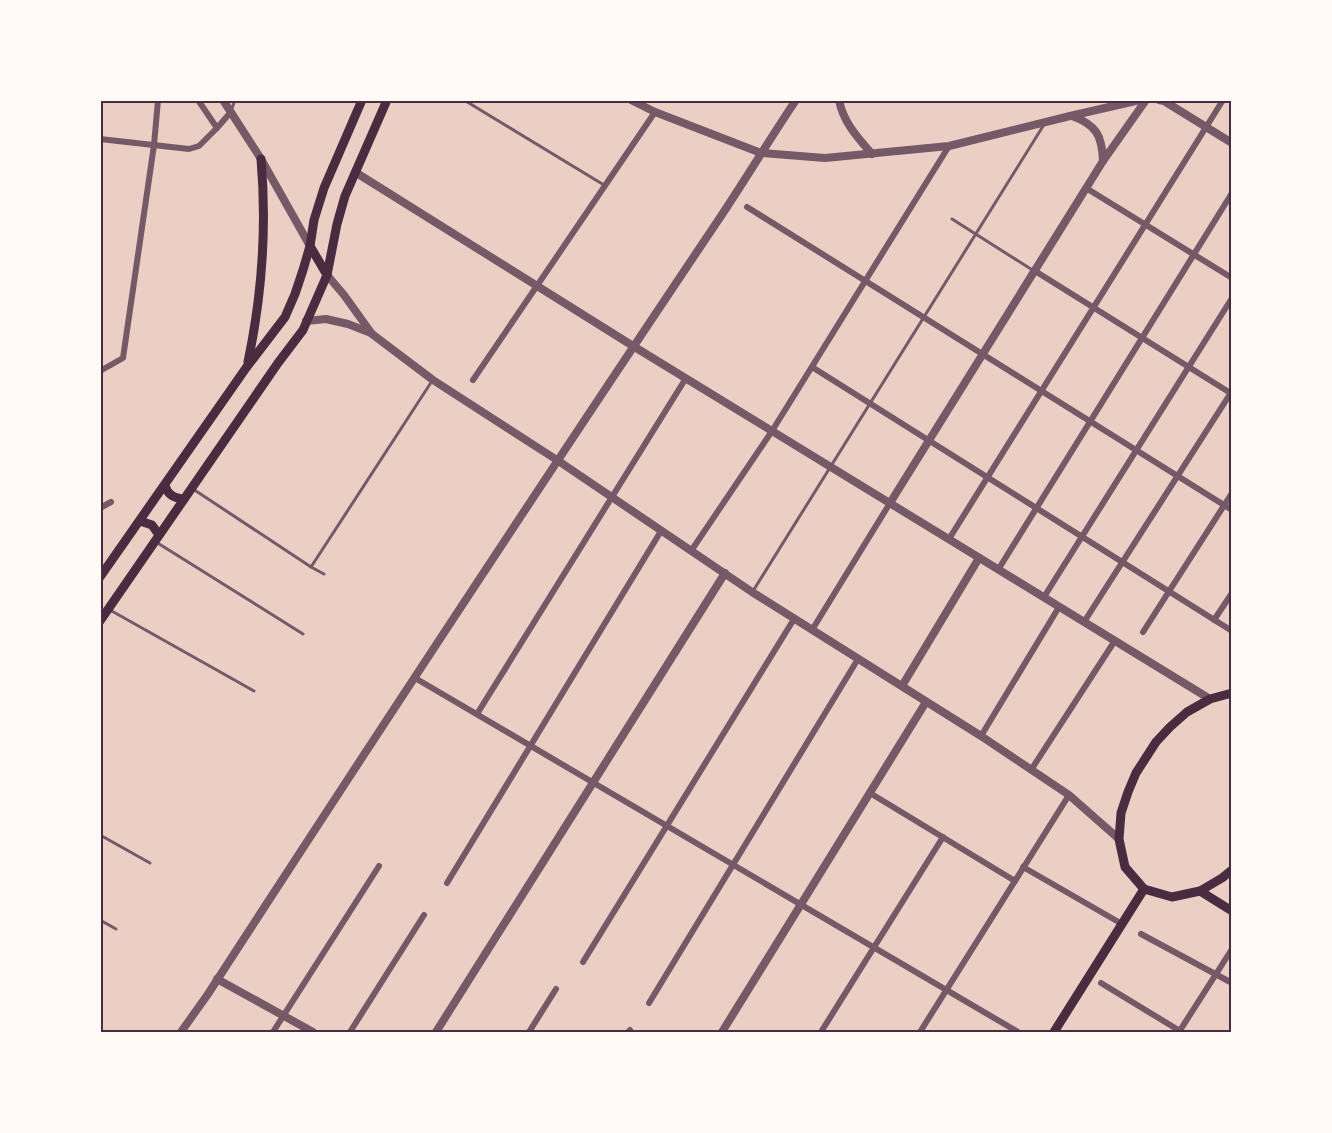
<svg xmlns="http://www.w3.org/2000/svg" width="1332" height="1133" font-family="'Nunito Sans',sans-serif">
<rect width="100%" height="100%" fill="#f7e1d7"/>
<rect fill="#ebcfc5" x="101" y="101" width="1130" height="931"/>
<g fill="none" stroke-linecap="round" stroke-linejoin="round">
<g stroke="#755966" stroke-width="3">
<path d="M464 100 604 185"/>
<path d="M231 111 235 100"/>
<path d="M952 219 1034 271"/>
<path d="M193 489 311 567 324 574"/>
<path d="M156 542 303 634"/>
<path d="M311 567 432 381"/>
<path d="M753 591 1045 123"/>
<path d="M110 610 254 691"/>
<path d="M100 835 150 863"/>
<path d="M100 920 116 929"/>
</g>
<g stroke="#755966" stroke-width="6">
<path d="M198 100 217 128"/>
<path d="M100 139 189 149 199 146 217 128 230 113"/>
<path d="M1086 188 1232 278"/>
<path d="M747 207 1232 510"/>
<path d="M1035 271 1232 394"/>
<path d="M812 367 1232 631"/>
<path d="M100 371 123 358 154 145 158 100"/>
<path d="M473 380 655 112"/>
<path d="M100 508 111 502"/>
<path d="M949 539 1223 100"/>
<path d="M691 551 772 431 949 146"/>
<path d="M998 570 1232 193"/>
<path d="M1044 597 1232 298"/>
<path d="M1214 620 1232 593"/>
<path d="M1084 622 1232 391"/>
<path d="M812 630 890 503"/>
<path d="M1143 632 1232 493"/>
<path d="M415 678 1018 1032"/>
<path d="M477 714 686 378"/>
<path d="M981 736 1059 607"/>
<path d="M1031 770 1114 642"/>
<path d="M870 793 1015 881"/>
<path d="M1023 867 1122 924"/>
<path d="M447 883 661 531"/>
<path d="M1141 934 1232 983"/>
<path d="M583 962 794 619"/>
<path d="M1101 983 1180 1031"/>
<path d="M649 1003 858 659"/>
<path d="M273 1032 379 866"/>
<path d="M350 1032 424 915"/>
<path d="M529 1032 556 989"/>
<path d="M628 1032 630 1030"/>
<path d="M821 1032 943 837"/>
<path d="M920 1032 1069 795"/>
<path d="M1179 1032 1232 949"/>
</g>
<g stroke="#755966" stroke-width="8">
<path d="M223 100 261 159 310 246"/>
<path d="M631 100 655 112 761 153 825 158 949 146 1070 116 1140 100"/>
<path d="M839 100C843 122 858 138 872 154"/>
<path d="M1159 100 1164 101 1232 143"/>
<path d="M1072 116C1097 125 1102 136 1103 161"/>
<path d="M355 172 633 346 1210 699"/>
<path d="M327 275 344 295 372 334 433 380 557 460 752 592 981 736 1069 795 1119 839"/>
<path d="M306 321 326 319 348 324 371 333"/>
<path d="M890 503 1103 161 1146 100"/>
<path d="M902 686 979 558"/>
<path d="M217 979 313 1032"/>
<path d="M181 1032 208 994C376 735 545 478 717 222 744 182 769 140 796 100"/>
<path d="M436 1032 725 573"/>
<path d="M722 1032 926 702"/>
</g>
<g stroke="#4a2c40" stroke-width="9">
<path d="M1232 693 1210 699 1187 712 1170 727 1156 742 1136 773 1128 792 1121 813 1119 839 1125 867 1144 889 1172 897 1200 891 1222 878 1232 870"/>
<path d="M1200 891 1232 911"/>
<path d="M1054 1032 1144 889"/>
</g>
<g stroke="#4a2c40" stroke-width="9">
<path d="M310 246 327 275"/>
<path d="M248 362C262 295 267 228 261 159"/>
<path d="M165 486C168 495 174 498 184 499"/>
<path d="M140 521 152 525 159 535"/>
<path d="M100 577 246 368 285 317 295 294 303 270 310 246 314 220 324 188 362 100"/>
<path d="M100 621 278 363 303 330 327 275 337 224 345 196 387 100"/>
</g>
</g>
<rect width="1332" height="1133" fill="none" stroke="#fffaf5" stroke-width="204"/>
<rect x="102" y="102" width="1128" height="929" fill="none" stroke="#4a2c40" stroke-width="2"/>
</svg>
